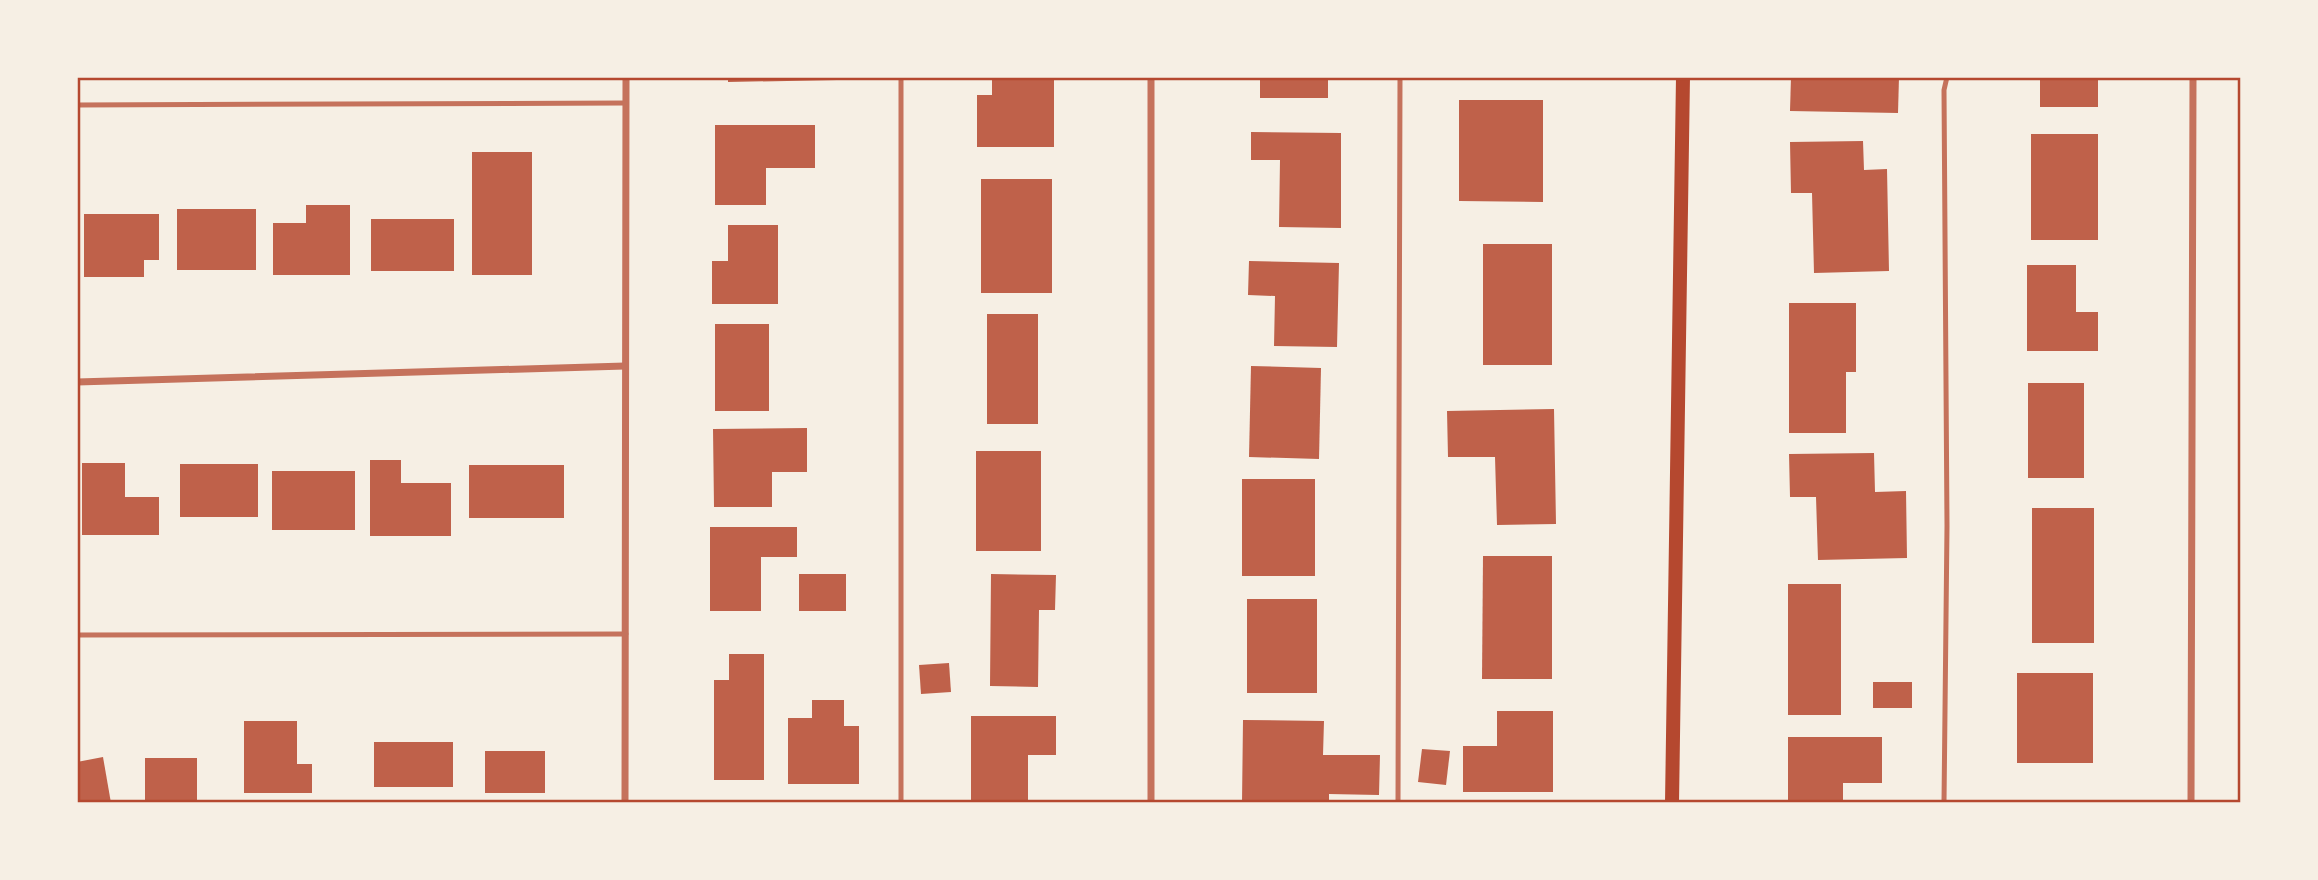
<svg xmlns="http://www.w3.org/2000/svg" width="2318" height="880" font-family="Figtree,sans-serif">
<rect width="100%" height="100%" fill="#f6efe4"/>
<g fill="#bf614a">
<path d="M728 77H837V80L728 82Z"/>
<path d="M992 77H1054V147H977V95H992Z"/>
<rect x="1260" y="77" width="68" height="21"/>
<path d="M1791 77H1899L1898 113 1790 111Z"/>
<rect x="2040" y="77" width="58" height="30"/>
<path d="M1459 100H1543V202L1459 201Z"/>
<path d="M715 125H815V168H766V205H715Z"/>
<path d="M1251 132 1341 133V228L1279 227 1280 160H1251Z"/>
<rect x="2031" y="134" width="67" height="106"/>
<path d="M1863 141 1864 170 1887 169 1889 271 1814 273 1812 193H1791L1790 142Z"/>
<rect x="472" y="152" width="60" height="123"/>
<rect x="981" y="179" width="71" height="114"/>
<path d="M306 205H350V275H273V223H306Z"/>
<rect x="177" y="209" width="79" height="61"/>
<path d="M84 214H159V260H144V277H84Z"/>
<rect x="371" y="219" width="83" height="52"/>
<path d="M728 225H778V304H712V261H728Z"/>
<rect x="1483" y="244" width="69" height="121"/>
<path d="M1249 261 1339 263 1337 347 1274 346 1275 296 1248 295Z"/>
<path d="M2027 265H2076V312H2098V351H2027Z"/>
<path d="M1789 303H1856V372H1846V433H1789Z"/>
<rect x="987" y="314" width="51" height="110"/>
<rect x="715" y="324" width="54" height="87"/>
<path d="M1251 366 1321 368 1319 459 1249 457Z"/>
<rect x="2028" y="383" width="56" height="95"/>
<path d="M1554 409 1556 524 1497 525 1495 457H1448L1447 411Z"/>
<path d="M807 428V472H772V507H714L713 429Z"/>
<rect x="976" y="451" width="65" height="100"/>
<path d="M1874 453 1875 492 1906 491 1907 558 1818 560 1816 497H1790L1789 454Z"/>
<path d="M370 460H401V483H451V536H370Z"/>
<path d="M82 463H125V497H159V535H82Z"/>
<rect x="180" y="464" width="78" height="53"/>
<rect x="469" y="465" width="95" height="53"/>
<rect x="272" y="471" width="83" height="59"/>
<rect x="1242" y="479" width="73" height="97"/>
<rect x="2032" y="508" width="62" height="135"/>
<path d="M710 527H797V557H761V611H710Z"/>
<path d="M1483 556H1552V679H1482Z"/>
<rect x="799" y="574" width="47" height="37"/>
<path d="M991 574 1056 575 1055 610H1039L1038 687 990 686Z"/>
<rect x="1788" y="584" width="53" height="131"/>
<rect x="1247" y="599" width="70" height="94"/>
<path d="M729 654H764V780H714V680H729Z"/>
<path d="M949 663 951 692 921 694 919 665Z"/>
<rect x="2017" y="673" width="76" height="90"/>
<rect x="1873" y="682" width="39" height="26"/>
<path d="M812 700H844V726H859V784H788V718H812Z"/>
<path d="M1497 711H1553V792H1463V746H1497Z"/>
<path d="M971 716H1056V755H1028V803H971Z"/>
<path d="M1243 720 1324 721 1323 755H1380L1379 795 1329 794V803H1242Z"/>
<path d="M244 721H297V764H312V793H244Z"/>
<path d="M1788 737H1882V783H1843V803H1788Z"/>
<rect x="374" y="742" width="79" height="45"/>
<path d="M1422 749 1450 751 1446 785 1418 782Z"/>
<rect x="485" y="751" width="60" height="42"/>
<path d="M103 757 111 803H77V762Z"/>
<rect x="145" y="758" width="52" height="45"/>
<rect x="1987" y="800" width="62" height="3"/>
</g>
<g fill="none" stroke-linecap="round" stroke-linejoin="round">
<g stroke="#c5725c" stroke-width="5">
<path d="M901 77V803"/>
<path d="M77 105 625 103"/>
<path d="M77 635 626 634"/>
<path d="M1398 803 1400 77"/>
<path d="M1944 803 1947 526 1944 90 1947 77"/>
</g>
<g stroke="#c5725c" stroke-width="7">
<path d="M1151 77V803"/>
<path d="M77 382 625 366"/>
<path d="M625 803 626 77"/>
<path d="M2191 803 2193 77"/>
</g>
<path stroke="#b5482f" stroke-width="14" d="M1672 803 1683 77"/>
</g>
<rect width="2318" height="880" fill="none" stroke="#f6efe4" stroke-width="158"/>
<rect x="79" y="79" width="2160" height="722" fill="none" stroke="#b5482f" stroke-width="2.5"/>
</svg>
